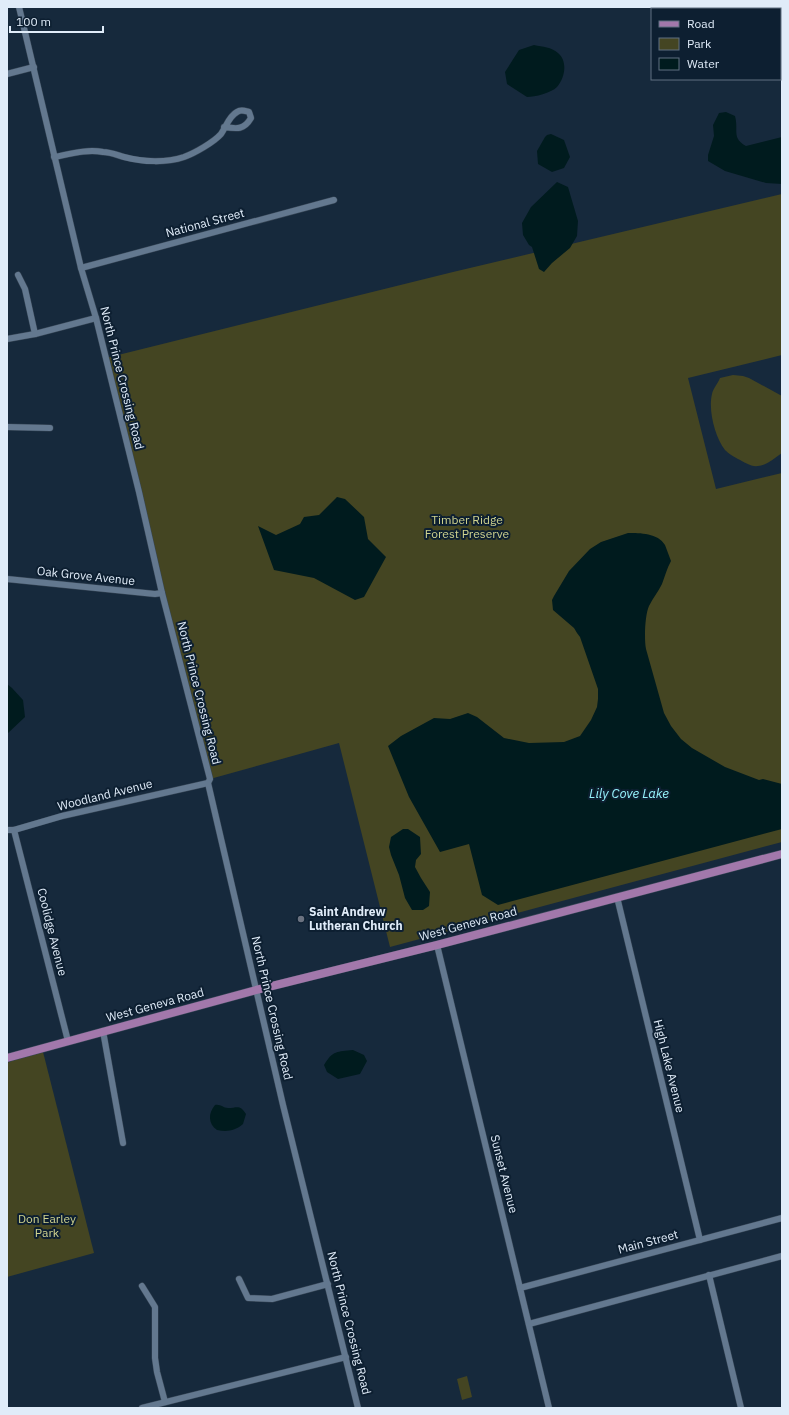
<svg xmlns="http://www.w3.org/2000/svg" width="789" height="1415" font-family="'IBM Plex Sans',sans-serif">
<rect width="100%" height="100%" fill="#16293c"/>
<g fill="#444522">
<path d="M782 194V355L688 378 716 489 782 473V842L390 947 339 743 210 779 106 358 453 272Z"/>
<path d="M733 375 743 376 749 378 782 396V453C774 458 768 465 758 466 751 467 744 462 738 459 733 456 729 454 725 450 715 437 708 410 712 394 713 389 718 383 720 378Z"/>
<path d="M42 1048 94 1253 7 1277V1063Z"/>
<path d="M467 1376 472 1397 462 1400 457 1379Z"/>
</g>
<g fill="#001b1e">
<path d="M534 45C543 47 551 47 558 53 568 61 565 78 557 87 551 93 535 97 527 97L507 84 505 72 519 50Z"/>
<path d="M726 112 735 116C739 130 731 138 746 146L782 137V184L766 183 725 171 708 161V155L714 136 713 125 719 113Z"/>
<path d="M551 134 564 140 570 157 564 168 552 172 538 164 537 151 545 137 547 135Z"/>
<path d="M557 182 568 187 578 221 577 236 570 248 552 263 544 272 539 269 532 247 529 245 523 235 522 223 531 207Z"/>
<path d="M337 497 345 499 364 517 368 539 386 557 364 597 355 600 314 578 274 570 258 526 276 535 300 524 304 517 319 515Z"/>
<path d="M628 533C640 533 658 533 665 545 667 550 669 556 671 561 667 568 665 576 662 584 658 592 653 598 649 606 645 615 644 638 646 649L664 713 671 726 681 739 692 748 725 767 759 780 763 779 782 784V829L498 905 482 895 469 844 440 852 409 797 388 746 401 736 434 718 450 719 468 713 477 717 504 738 529 743 564 742 580 736 591 720 597 707 598 699V689L580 637 577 633 574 628 553 610 552 600 554 596 569 571 590 549 601 542Z"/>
<path d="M7 684 12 688 23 700 25 717 7 734Z"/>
<path d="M403 829H408L420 837 421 854 416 860 415 867 421 878 430 892 429 906 423 910H412L405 898 399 875 391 855 389 847 391 837Z"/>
<path d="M353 1050 364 1055 367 1061 360 1074 338 1079 327 1072 324 1065C333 1050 337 1052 353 1050Z"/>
<path d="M215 1105C221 1104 223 1108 228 1108 237 1108 240 1104 246 1114L243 1124C235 1131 227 1132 217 1130 208 1124 208 1113 215 1105Z"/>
</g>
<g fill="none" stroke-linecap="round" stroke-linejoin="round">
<defs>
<g id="minor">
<path d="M19 7 81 268 96 318 139 492 162 593 210 779 208 783 283 1105 358 1408"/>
<path d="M7 74 34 67"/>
<path d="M54 157C70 154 86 149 103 152 110 152 117 155 124 157 143 162 166 163 184 157 195 153 214 142 221 134 226 127 229 116 237 112 241 109 245 111 249 112L251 118C244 130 237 129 224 127"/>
<path d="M81 268 334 200"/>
<path d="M18 275 25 289 35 334"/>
<path d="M7 339 35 334 96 318"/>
<path d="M7 427 50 428"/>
<path d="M7 579 155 594 162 593"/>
<path d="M7 830H14L62 816 208 783"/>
<path d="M14 830 68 1041"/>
<path d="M617 897 700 1240"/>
<path d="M437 945 549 1408"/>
<path d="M103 1031 123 1143"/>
<path d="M709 1275 741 1408"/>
<path d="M239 1279 248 1298 272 1299 328 1284"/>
<path d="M142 1286 155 1307V1358L157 1372 165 1402"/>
<path d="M520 1288 782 1218"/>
<path d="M529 1324 782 1256"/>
<path d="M142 1408 346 1357"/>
</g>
<path id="major" d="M7 1058 256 990 437 945 782 854"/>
</defs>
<use href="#minor" stroke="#374656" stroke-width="7"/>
<use href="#major" stroke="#374656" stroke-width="9"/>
<use href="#minor" stroke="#63788f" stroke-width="6"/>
<use href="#major" stroke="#a278ab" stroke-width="8"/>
</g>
<circle fill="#6b7280" stroke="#0d1f31" stroke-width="1.5" cx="301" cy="919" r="4"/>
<g text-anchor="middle" stroke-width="4" stroke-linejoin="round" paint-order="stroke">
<g font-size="12" fill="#e0ecf9" stroke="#0d1f31">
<text transform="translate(205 223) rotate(-15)" y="4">National Street</text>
<text transform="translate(122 378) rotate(76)" y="4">North Prince Crossing Road</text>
<text transform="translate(86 576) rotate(6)" y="4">Oak Grove Avenue</text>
<text transform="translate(199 693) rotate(76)" y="4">North Prince Crossing Road</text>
<text transform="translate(105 795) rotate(-14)" y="4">Woodland Avenue</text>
<text transform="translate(468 924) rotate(-15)" y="4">West Geneva Road</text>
<text transform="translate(52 932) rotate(76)" y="4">Coolidge Avenue</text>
<text transform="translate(155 1005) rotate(-15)" y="4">West Geneva Road</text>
<text transform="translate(272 1008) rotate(77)" y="4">North Prince Crossing Road</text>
<text transform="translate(669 1066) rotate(76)" y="4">High Lake Avenue</text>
<text transform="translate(504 1174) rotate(76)" y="4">Sunset Avenue</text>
<text transform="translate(648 1242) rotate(-15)" y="4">Main Street</text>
<text transform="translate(349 1323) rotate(76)" y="4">North Prince Crossing Road</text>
</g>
<g font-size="12" fill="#d1d48f" stroke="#0d1f31">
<text x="467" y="524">Timber Ridge<tspan x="467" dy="14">Forest Preserve</tspan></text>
<text x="47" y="1223">Don Earley<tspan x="47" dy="14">Park</tspan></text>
</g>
<g font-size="12" font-weight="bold" fill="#e0ecf9" stroke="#0d1f31" text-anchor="start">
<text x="309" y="916">Saint Andrew<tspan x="309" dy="14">Lutheran Church</tspan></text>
</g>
<g font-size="13" font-style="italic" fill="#96f2fc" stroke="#0d1f31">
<text x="629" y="798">Lily Cove Lake</text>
</g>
</g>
<rect width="789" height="1415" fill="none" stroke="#e0ecf9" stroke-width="16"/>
<rect x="651" y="8" width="130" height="72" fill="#0d1f31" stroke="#617181"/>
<rect x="659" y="21" width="20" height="6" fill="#a278ab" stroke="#617181"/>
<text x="687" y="28" font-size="12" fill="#e0ecf9">Road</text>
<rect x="659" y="38" width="20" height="12" fill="#444522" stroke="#617181"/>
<text x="687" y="48" font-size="12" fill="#e0ecf9">Park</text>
<rect x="659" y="58" width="20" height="12" fill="#001b1e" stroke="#617181"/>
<text x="687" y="68" font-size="12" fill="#e0ecf9">Water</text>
<path d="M10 26v6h93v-6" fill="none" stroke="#e0ecf9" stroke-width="2"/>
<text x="16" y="26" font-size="12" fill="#e0ecf9" stroke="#0d1f31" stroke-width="3" paint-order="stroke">100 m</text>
</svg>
